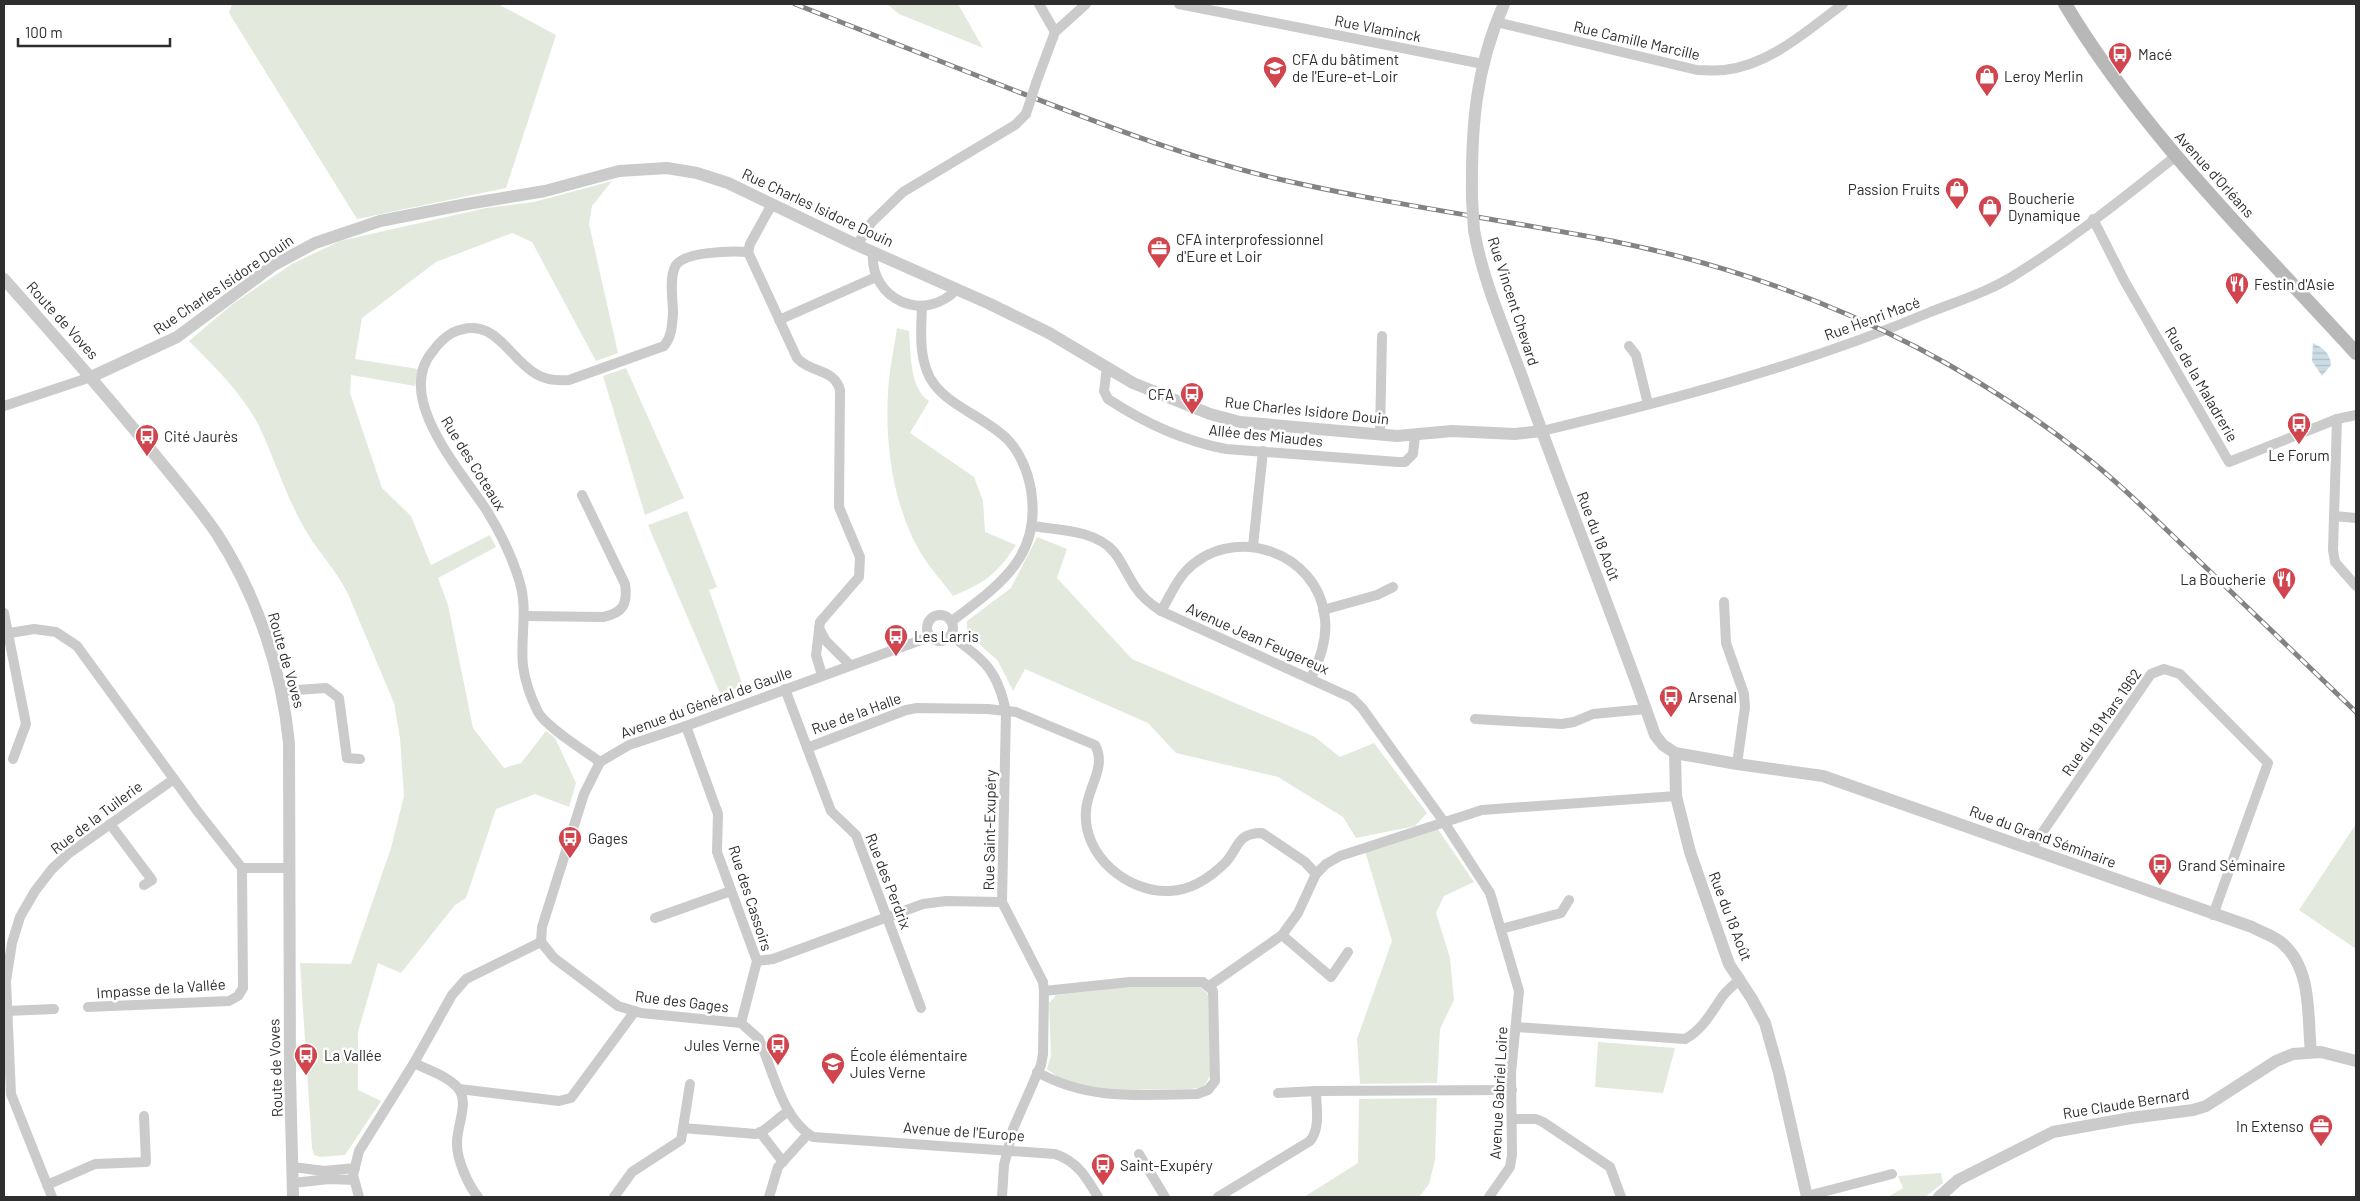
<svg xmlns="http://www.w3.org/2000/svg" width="2360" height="1201" font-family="Barlow,sans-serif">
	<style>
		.green { fill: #e4e9dd }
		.water { fill: url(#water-rules) }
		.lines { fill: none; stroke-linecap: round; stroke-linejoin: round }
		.minor { stroke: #cbcbcb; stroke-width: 10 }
		.tertiary { stroke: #cbcbcb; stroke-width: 12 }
		.secondary { stroke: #b8b8b8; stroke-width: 14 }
		.rail-casing { stroke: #838383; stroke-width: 5 }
		.rail { stroke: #fff; stroke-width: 3; stroke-dasharray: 9; stroke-linecap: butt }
		.minor-bridge { stroke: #cbcbcb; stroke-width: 10 }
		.tertiary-bridge { stroke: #cbcbcb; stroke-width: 12 }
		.labels { text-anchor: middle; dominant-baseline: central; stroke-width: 5; stroke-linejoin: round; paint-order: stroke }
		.street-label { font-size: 15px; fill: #2e2e2e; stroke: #fff }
		.poi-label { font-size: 15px; fill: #2e2e2e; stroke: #fff; text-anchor: start }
	</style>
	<defs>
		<pattern id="water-rules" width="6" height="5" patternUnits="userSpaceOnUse" patternTransform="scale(1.25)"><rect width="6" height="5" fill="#ccdce7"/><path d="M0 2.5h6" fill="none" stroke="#b0bdc6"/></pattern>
	</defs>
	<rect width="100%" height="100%" fill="#fff"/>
	<g class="green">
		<path d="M 232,4 L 498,4 L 556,35 L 506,188 L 357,219 L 229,13 Z"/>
		<path d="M 887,4 L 958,4 L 983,48 L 899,14 Z"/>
		<path d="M 612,181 L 592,206 L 589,224 L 618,353 L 596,361 L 532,242 L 512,233 L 436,262 L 362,318 L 355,359 L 418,369 L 415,386 L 351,375 L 350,393 L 382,488 L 411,516 L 431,565 L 490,535 L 496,547 L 438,578 L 448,605 L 473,728 L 504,768 L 521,763 L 546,731 L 555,738 L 576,783 L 569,807 L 535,794 L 496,809 L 466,898 L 455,905 L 401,973 L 378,963 L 358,1032 L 358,1090 L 381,1101 L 345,1155 L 321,1157 L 314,1155 L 312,1148 L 300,963 L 351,964 L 391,848 L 404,796 L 400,738 L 394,703 L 348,594 C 336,569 315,549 302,524 C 285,493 274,458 259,426 C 242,393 215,367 189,341 L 234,303 L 292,264 L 340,241 L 486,208 L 534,202 Z"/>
		<path d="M 897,328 L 909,331 C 911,352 909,388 929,401 L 910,433 L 974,477 L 983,501 L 985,532 L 1016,545 C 996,575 986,582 953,596 C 942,581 928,566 919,550 C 893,504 885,445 888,393 C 889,371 894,349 897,328 Z"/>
		<path d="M 626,368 L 684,498 L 645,515 L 603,376 Z"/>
		<path d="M 687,511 L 717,587 L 709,590 L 743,686 L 720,693 L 648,525 Z"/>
		<path d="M 1037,537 L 1067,549 L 1057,578 L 1132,659 L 1315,737 L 1340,757 L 1374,743 L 1427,813 L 1415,826 L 1356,838 L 1343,817 L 1278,777 L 1176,753 L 1148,723 L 1025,669 L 1013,691 L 998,661 L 967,633 L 967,621 L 1011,588 Z"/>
		<path d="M 2356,824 L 2356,949 L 2299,910 Z"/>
		<path d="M 1437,828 L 1474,882 L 1444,896 L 1436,913 L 1450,958 L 1454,1000 L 1440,1029 L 1437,1083 L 1360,1084 L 1357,1039 L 1392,941 L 1365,851 Z"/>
		<path d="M 1126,987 L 1201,987 L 1208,995 L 1211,1074 L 1204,1087 L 1191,1089 L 1107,1090 L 1065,1082 L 1047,1069 L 1051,1056 L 1049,1003 L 1056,995 Z"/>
		<path d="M 1598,1042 L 1675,1048 L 1663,1093 L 1595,1087 Z"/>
		<path d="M 1437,1098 L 1435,1160 L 1429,1184 L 1419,1197 L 1304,1197 L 1358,1163 L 1359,1099 Z"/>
		<path d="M 1941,1173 L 1943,1183 L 1925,1197 L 1888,1197 L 1903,1188 L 1898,1176 Z"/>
	</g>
	<path class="water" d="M 2313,343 C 2323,348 2330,353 2331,365 L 2322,376 L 2312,361 Z"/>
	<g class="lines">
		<g class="minor">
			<path d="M 1039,4 L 1055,32"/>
			<path d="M 1179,4 L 1483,64"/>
			<path d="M 1496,22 L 1697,70 C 1706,70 1715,71 1724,70 C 1770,65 1808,30 1843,4"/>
			<path d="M 1036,83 L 1055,32 L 1086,4"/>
			<path d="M 2093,219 L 2125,282 L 2229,462 L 2337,419 L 2356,415"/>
			<path d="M 857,245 L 872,222 L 903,192 L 1015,125 L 1026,114"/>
			<path d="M 748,252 L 797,358 C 810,373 834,368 840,390 L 839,507 L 860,557 L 859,577 L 820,622 L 816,655 L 822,675"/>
			<path d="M 748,252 L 750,244 L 772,204"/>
			<path d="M 873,252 C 869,300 925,324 957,289"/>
			<path d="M 922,306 C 921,331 918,363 934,384 C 951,407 986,418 1007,439 C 1020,452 1028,472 1031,490 C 1042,557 999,585 952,621"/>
			<path d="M 779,320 L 876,277"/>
			<path d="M 1629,346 L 1636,355 L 1648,404"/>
			<path d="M 1107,367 L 1104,391 L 1108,399 C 1143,422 1184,441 1226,449 L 1398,462 L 1405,462 L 1413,454 L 1415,436"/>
			<path d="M 4,406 L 91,377"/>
			<path d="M 2337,419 L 2333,550 L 2335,562 L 2356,586"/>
			<path d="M 1542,431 C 1672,400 1804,365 1928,313 C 1958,301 1991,291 2018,273 C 2071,240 2126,196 2176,156"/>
			<path d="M 1380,435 L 1382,336"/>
			<path d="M 2334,516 L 2356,518"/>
			<path d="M 1032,526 C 1058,530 1096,530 1114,552 C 1123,563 1128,577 1136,588 C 1142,598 1152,605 1161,611 L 1352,698 L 1362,708 L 1444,822 L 1490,893 L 1519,991 L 1511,1073 L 1512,1155 L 1510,1167 L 1489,1197"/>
			<path d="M 1253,546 L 1263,451"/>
			<path d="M 1724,602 L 1726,643 L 1744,694 L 1745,707 L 1737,764"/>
			<path d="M 1323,610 L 1377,595 L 1393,587"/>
			<path d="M 1161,611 C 1169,598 1175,583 1185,572 C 1231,522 1319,551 1325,619 C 1327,640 1320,659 1311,678"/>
			<path d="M 4,613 L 26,724 L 13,759"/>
			<circle cx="940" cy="628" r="13"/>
			<path d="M 524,616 L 603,617 C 623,613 628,604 625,584 L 582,495"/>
			<path d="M 819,628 L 826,641 L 850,665"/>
			<path d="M 4,634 L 34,629 L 56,632 L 77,646 L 198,812 L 242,868"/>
			<path d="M 951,636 C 984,659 998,671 1006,712 L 1002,902 L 1043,982 L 1044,991 L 1043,1054 L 1041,1065 L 1013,1129 L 1004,1165 L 1002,1197"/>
			<path d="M 785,689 L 831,811 L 856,835 L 921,1008"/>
			<path d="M 282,691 L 326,688 L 339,698 L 347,758 L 360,759"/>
			<path d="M 1475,719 L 1562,724 L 1574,722 L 1593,714 L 1646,709"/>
			<path d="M 686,726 L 718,814 L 717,852 L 757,961 L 741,1023"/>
			<path d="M 807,748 L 906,710 L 917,708 L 988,709 L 1016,712 L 1095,745 C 1107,767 1088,786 1086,810 C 1082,855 1127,893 1170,891 C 1192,890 1211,877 1226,862 C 1239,847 1237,833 1262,833 L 1305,862 L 1316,874"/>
			<path d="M 600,762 C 585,751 546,727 538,712 C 531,698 525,681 523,666 C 520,638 528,611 520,583 C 513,559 500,532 487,511 C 462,472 393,397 433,351 C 438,344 445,337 452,333 C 494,313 507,357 536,374 C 546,380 558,381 569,380 L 664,346 C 672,336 672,326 673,313 C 673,300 669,279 675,267 C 682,251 732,251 748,252"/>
			<path d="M 110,824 L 152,880 L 144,885"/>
			<path d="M 2031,849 L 2151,674 L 2164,669 L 2180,674 L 2268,763 L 2213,915"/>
			<path d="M 655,918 L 731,891"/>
			<path d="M 1501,929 L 1561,913 L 1569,900"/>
			<path d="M 1282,935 L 1331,977 L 1348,952"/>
			<path d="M 541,942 L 554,958 L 618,1006 L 641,1013 L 741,1023 L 759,1039 C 773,1070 782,1119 813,1137 L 1055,1154 C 1077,1161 1087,1178 1098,1197"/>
			<path d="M 541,942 L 542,927 L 584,794 L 600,762 L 629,745 L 686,726 L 929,637"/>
			<path d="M 757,961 L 773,959 L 923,904 L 946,901 L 1002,902"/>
			<path d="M 1209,986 L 1282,935 L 1298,913 L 1316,874 L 1326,864 L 1340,856 L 1482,810 L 1676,796"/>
			<path d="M 88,1007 L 229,1001 L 238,996 L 243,988 L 242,868 L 289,868"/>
			<path d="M 7,1011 L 54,1009"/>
			<path d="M 1516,1027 L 1685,1039 C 1702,1030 1712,1012 1722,997 C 1727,990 1734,985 1740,979"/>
			<path d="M 414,1063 C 428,1070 448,1076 458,1088 C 470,1103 456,1127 457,1144 C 457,1160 468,1185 478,1197"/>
			<path d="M 1037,1072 C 1089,1101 1140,1095 1197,1094 L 1208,1090 L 1215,1081 L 1213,991 L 1203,982 L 1130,982 L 1044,991"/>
			<path d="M 459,1089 L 559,1101 L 571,1098 L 635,1011"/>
			<path d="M 1278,1093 L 1316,1091"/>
			<path d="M 1512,1119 L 1536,1119 L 1543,1122 L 1610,1167 L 1621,1197"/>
			<path d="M 683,1128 L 690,1084"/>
			<path d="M 760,1132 L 783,1162"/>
			<path d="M 1139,1154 L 1165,1197"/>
			<path d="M 293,1167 L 324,1171 L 355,1168"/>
			<path d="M 293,1183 L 329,1179 L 354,1180"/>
			<path d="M 47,1185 L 95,1164 L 146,1162 L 144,1116"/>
			<path d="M 1807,1196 L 1892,1174"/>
			<path d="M 52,1197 L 11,1094 L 6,981 L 12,943 L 20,917 L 35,891 L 52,869 L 68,854 L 174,779"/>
			<path d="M 359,1197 L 353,1175 L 359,1151 L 414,1063 L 452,995 L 466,979 L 541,942"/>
			<path d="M 614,1197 L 632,1172 L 681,1140 L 683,1128 L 756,1134 L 763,1131 L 788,1111"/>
			<path d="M 769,1197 L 778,1167 L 808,1134"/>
			<path d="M 1218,1197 L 1310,1141 C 1321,1128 1316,1106 1316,1091 L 1512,1090"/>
		</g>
		<g class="tertiary">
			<path d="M 1472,199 C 1471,129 1475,69 1504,4"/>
			<path d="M 1474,230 C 1483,283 1507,334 1525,385 C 1567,502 1614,617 1655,735 L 1663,745 L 1675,753 L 1676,796 L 1690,852 L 1729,964 L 1752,999 L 1765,1023 L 1779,1073 L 1807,1197"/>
			<path d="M 4,279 C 52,333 101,388 147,445 C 170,474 196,503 217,534 C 257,596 282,670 289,743 L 290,1075 L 293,1197"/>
			<path d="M 91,377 L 177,337 L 274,265 L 315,243 L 380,221 L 467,204 L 545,191 L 619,171 L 667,168 L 697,173 L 728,183 L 857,245 L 990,304 L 1049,333 L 1133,383 L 1210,414 L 1240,422 L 1397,436 L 1452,431 L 1515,434 L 1542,431"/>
			<path d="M 1675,753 L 1737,764 L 1823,776 L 2252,927 C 2261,932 2274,936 2282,943 C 2313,970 2307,1016 2311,1052"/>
			<path d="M 1939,1197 L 1958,1180 L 2053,1132 L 2131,1118 L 2193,1110 L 2206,1106 L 2276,1061 L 2293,1054 L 2321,1052 L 2356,1061"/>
		</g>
		<path class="secondary" d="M 2065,4 C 2143,134 2254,241 2356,353"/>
		<g class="rail-casing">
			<path id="rail" d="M 795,4 C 869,33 942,62 1016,91 C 1101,124 1185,157 1274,178 C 1386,204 1499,219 1612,241 C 1717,262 1822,298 1918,348 C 1975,378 2030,413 2081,453 C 2122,485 2159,523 2197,559 C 2250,610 2303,661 2356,712"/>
		</g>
		<use href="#rail" class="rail"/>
		<path class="minor-bridge" d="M 1026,114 L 1036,83"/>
		<path class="tertiary-bridge" d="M 1472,199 L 1474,230"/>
	</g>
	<defs>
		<g id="bus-pin" transform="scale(1.25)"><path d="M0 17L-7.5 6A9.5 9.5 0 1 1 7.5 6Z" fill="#d0454e" stroke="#fff"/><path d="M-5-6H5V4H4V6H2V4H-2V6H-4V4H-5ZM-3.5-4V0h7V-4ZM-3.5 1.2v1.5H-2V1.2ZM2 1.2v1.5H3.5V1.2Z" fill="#fff"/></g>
		<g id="university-pin" transform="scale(1.25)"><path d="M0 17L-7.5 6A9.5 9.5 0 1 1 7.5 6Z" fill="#d0454e" stroke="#fff"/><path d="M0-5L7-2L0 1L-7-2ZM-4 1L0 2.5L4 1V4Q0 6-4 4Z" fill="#fff"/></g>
		<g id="shop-pin" transform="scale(1.25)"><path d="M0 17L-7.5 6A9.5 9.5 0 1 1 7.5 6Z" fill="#d0454e" stroke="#fff"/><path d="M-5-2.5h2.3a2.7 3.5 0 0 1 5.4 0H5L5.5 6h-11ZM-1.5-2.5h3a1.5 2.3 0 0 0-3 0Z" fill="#fff"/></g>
		<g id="office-pin" transform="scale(1.25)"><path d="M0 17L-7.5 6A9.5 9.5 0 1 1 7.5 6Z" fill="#d0454e" stroke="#fff"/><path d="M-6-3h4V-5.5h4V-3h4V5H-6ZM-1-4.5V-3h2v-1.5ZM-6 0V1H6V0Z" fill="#fff"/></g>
		<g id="restaurant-pin" transform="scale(1.25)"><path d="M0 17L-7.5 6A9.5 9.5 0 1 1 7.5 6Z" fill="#d0454e" stroke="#fff"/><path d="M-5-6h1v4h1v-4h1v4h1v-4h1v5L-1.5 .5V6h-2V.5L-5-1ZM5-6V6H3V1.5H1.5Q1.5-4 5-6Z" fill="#fff"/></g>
		<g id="school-pin" transform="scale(1.25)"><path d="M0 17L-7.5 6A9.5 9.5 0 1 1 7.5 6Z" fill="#d0454e" stroke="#fff"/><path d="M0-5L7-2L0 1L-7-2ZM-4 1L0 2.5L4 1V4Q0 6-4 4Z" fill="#fff"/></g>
	</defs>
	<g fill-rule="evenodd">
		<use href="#bus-pin" x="2120" y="54"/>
		<use href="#university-pin" x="1275" y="68"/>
		<use href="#shop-pin" x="1987" y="76"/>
		<use href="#shop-pin" x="1957" y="189"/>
		<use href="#shop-pin" x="1990" y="207"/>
		<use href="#office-pin" x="1159" y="248"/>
		<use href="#restaurant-pin" x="2237" y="284"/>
		<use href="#bus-pin" x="1192" y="394"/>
		<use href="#bus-pin" x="2299" y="424"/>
		<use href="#bus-pin" x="147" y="436"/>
		<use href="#restaurant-pin" x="2284" y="579"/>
		<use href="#bus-pin" x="896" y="636"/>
		<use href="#bus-pin" x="1671" y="697"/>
		<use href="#bus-pin" x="570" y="838"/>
		<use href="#bus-pin" x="2160" y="865"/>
		<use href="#bus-pin" x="778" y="1045"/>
		<use href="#bus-pin" x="306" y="1055"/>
		<use href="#school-pin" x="833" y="1064"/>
		<use href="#office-pin" x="2321" y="1126"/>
		<use href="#bus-pin" x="1103" y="1165"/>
	</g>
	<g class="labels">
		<g class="street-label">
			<text transform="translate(1378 28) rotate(11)">Rue Vlaminck</text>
			<text transform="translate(1637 40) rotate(13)">Rue Camille Marcille</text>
			<text transform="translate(2215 174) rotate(48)">Avenue d'Orléans</text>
			<text transform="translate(818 207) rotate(25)">Rue Charles Isidore Douin</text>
			<text transform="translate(223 284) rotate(-34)">Rue Charles Isidore Douin</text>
			<text transform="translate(1514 301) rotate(72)">Rue Vincent Chevard</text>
			<text transform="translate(1872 318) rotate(-20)">Rue Henri Macé</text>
			<text transform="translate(63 320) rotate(48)">Route de Voves</text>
			<text transform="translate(2202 384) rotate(60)">Rue de la Maladrerie</text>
			<text transform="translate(1307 410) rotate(6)">Rue Charles Isidore Douin</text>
			<text transform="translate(1266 435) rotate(6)">Allée des Miaudes</text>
			<text transform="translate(474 463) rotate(58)">Rue des Coteaux</text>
			<text transform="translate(1599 536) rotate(69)">Rue du 18 Août</text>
			<text transform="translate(1258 638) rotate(24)">Avenue Jean Feugereux</text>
			<text transform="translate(287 660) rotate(74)">Route de Voves</text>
			<text transform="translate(706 702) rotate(-20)">Avenue du Général de Gaulle</text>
			<text transform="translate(856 713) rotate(-20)">Rue de la Halle</text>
			<text transform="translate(2101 722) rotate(-55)">Rue du 19 Mars 1962</text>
			<text transform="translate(96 817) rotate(-37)">Rue de la Tuilerie</text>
			<text transform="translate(989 830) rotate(-89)">Rue Saint-Exupéry</text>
			<text transform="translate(2043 836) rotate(20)">Rue du Grand Séminaire</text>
			<text transform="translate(889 881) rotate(69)">Rue des Perdrix</text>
			<text transform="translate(751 898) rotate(72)">Rue des Cassoirs</text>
			<text transform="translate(1731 916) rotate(69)">Rue du 18 Août</text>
			<text transform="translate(161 988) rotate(-4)">Impasse de la Vallée</text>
			<text transform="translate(682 1001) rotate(7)">Rue des Gages</text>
			<text transform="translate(275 1068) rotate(-92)">Route de Voves</text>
			<text transform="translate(1498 1093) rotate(-87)">Avenue Gabriel Loire</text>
			<text transform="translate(2126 1103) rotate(-9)">Rue Claude Bernard</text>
			<text transform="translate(964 1131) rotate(4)">Avenue de l'Europe</text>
		</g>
		<g class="poi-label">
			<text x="2138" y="54">Macé</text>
			<text x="1292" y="59">CFA du bâtiment<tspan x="1292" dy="17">de l'Eure-et-Loir</tspan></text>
			<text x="2004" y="76">Leroy Merlin</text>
			<text x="1940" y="189" text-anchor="end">Passion Fruits</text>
			<text x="2008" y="198">Boucherie<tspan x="2008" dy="17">Dynamique</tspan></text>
			<text x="1176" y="239">CFA interprofessionnel<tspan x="1176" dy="17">d'Eure et Loir</tspan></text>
			<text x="2254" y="284">Festin d'Asie</text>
			<text x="1174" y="394" text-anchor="end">CFA</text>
			<text x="164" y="436">Cité Jaurès</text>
			<text x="2299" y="455" text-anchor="middle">Le Forum</text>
			<text x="2266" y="579" text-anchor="end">La Boucherie</text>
			<text x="914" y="636">Les Larris</text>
			<text x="1688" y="697">Arsenal</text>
			<text x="588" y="838">Gages</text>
			<text x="2178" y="865">Grand Séminaire</text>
			<text x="760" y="1045" text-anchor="end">Jules Verne</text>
			<text x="324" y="1055">La Vallée</text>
			<text x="850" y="1055">École élémentaire<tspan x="850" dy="17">Jules Verne</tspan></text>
			<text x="2304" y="1126" text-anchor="end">In Extenso</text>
			<text x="1120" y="1165">Saint-Exupéry</text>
		</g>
	</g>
	<rect width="2360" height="1201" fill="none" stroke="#2e2e2e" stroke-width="10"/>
	<path d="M18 38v8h152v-8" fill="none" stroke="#2e2e2e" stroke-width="2.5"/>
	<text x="25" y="38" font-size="15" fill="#2e2e2e" stroke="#ffffff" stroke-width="4" paint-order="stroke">100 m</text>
</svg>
